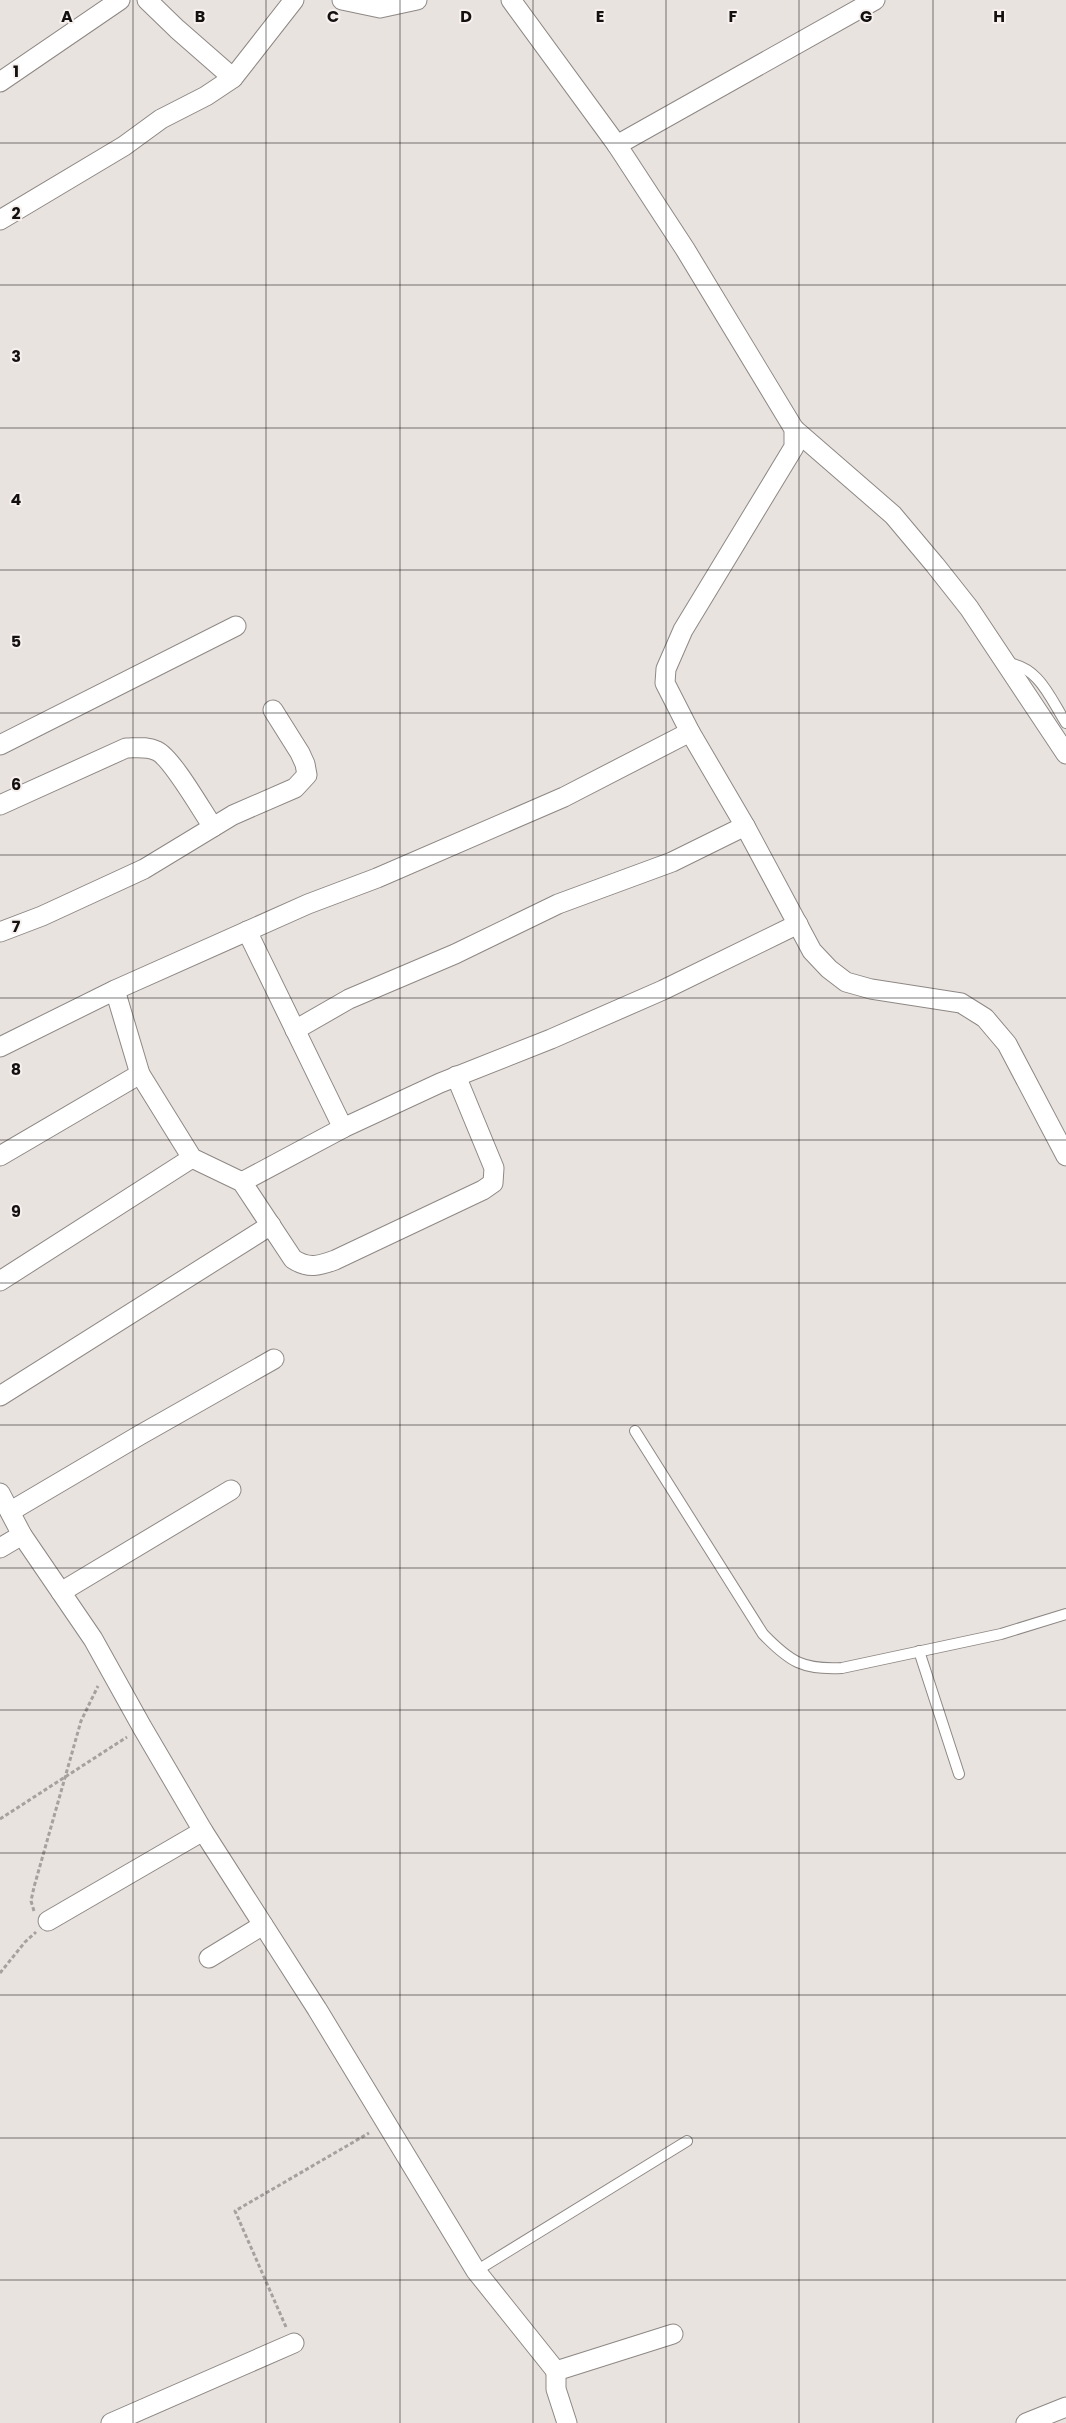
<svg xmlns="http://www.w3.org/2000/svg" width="1066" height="2423" font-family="Poppins,sans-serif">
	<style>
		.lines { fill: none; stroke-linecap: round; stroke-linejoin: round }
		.lane-casing { stroke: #8e8885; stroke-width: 12 }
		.street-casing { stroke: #8e8885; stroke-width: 21 }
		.path { stroke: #a6a19f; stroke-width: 3; stroke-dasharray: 4 2.5; stroke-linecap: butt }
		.lane { stroke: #fff; stroke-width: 10 }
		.street { stroke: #fff; stroke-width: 19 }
		.grid { fill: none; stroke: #131110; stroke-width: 1; stroke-opacity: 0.55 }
		.grid-label { font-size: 16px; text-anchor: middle; font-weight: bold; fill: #131110; stroke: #f7f0ee; stroke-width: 4; stroke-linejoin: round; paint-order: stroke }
	</style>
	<rect width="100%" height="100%" fill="#e9e3e0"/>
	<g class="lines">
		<g class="lane-casing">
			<g id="lane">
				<path d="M 1006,663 C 1039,666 1050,698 1066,723"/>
				<path d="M 635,1431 L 763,1634 C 790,1662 803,1670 842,1668 L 1001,1634 L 1066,1614"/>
				<path d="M 919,1651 L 959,1774"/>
				<path d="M 476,2271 L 687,2141"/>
			</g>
		</g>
		<g class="street-casing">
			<g id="street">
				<path d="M 342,0 L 380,8 L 417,0"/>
				<path d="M 511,0 L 617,145 L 685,249 L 794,429 L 794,447 L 683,630 L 666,669 L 665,683 L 690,732 L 745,826 L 812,951 L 829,969 L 846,982 L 871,989 L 961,1003 L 985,1018 L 1007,1044 L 1066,1156"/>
				<path d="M 233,78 L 294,0"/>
				<path d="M 0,82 L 120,0"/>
				<path d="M 617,145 L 875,0"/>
				<path d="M 0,220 L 124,146 L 161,119 L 206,96 L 233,78 L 177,29 L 147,0"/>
				<path d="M 794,429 L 893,515 L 935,565 L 969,608 L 1066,754"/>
				<path d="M 0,745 L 236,626"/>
				<path d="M 0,805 L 126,748 C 136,748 147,746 157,751 C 172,758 202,811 213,827"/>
				<path d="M 247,931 L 343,1128 L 440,1083 L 551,1039 L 663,990 L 798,924"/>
				<path d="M 0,932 L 42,916 L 144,869 L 233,815 L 295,788 L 307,775 L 305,764 L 300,753 L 273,710"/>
				<path d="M 115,990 L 140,1074 L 192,1158 L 242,1182 L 293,1259 C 308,1269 319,1266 335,1260 L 483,1190 L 493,1183 L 494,1168 L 456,1076"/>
				<path d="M 295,1030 L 349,999 L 455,954 L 558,904 L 672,862 L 745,826"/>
				<path d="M 0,1047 L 115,990 L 308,904 L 377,878 L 564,797 L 690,732"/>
				<path d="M 0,1156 L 140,1074"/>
				<path d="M 242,1182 L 343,1128"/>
				<path d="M 0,1281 L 192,1158"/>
				<path d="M 0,1396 L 271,1225"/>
				<path d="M 0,1493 L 22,1535 L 93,1639 L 142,1727 L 203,1831 L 317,2009 L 476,2271 L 556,2371"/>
				<path d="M 11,1511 L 140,1435 L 274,1359"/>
				<path d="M 0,1548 L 22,1535"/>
				<path d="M 61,1592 L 231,1490"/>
				<path d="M 48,1921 L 203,1831"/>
				<path d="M 209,1958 L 263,1925"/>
				<path d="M 111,2423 L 294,2343"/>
				<path d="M 567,2423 L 556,2389 L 556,2371 L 673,2334"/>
				<path d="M 1026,2423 L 1066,2407"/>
			</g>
		</g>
		<g class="path">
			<path d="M 0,1819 L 127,1737"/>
			<path d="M 34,1911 L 31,1901 L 34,1887 L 81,1721 L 98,1686"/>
			<path d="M 0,1973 L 25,1942 L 36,1932"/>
			<path d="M 286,2327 L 235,2211 L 369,2133"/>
		</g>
		<use href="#lane" class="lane"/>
		<use href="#street" class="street"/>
	</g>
	<path class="grid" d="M 133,0 L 133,2423M 266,0 L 266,2423M 400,0 L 400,2423M 533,0 L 533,2423M 666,0 L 666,2423M 799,0 L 799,2423M 933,0 L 933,2423M 0,143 L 1066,143M 0,285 L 1066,285M 0,428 L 1066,428M 0,570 L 1066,570M 0,713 L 1066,713M 0,855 L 1066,855M 0,998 L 1066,998M 0,1140 L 1066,1140M 0,1283 L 1066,1283M 0,1425 L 1066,1425M 0,1568 L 1066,1568M 0,1710 L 1066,1710M 0,1853 L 1066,1853M 0,1995 L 1066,1995M 0,2138 L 1066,2138M 0,2280 L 1066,2280"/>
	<g class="grid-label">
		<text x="67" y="22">A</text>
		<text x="200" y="22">B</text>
		<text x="333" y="22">C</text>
		<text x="466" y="22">D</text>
		<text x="600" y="22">E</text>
		<text x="733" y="22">F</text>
		<text x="866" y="22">G</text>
		<text x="999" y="22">H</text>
		<text x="16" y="77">1</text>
		<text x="16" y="219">2</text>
		<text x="16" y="362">3</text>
		<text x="16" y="505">4</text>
		<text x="16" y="647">5</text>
		<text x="16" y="790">6</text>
		<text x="16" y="932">7</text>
		<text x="16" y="1075">8</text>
		<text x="16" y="1217">9</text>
	</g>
</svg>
